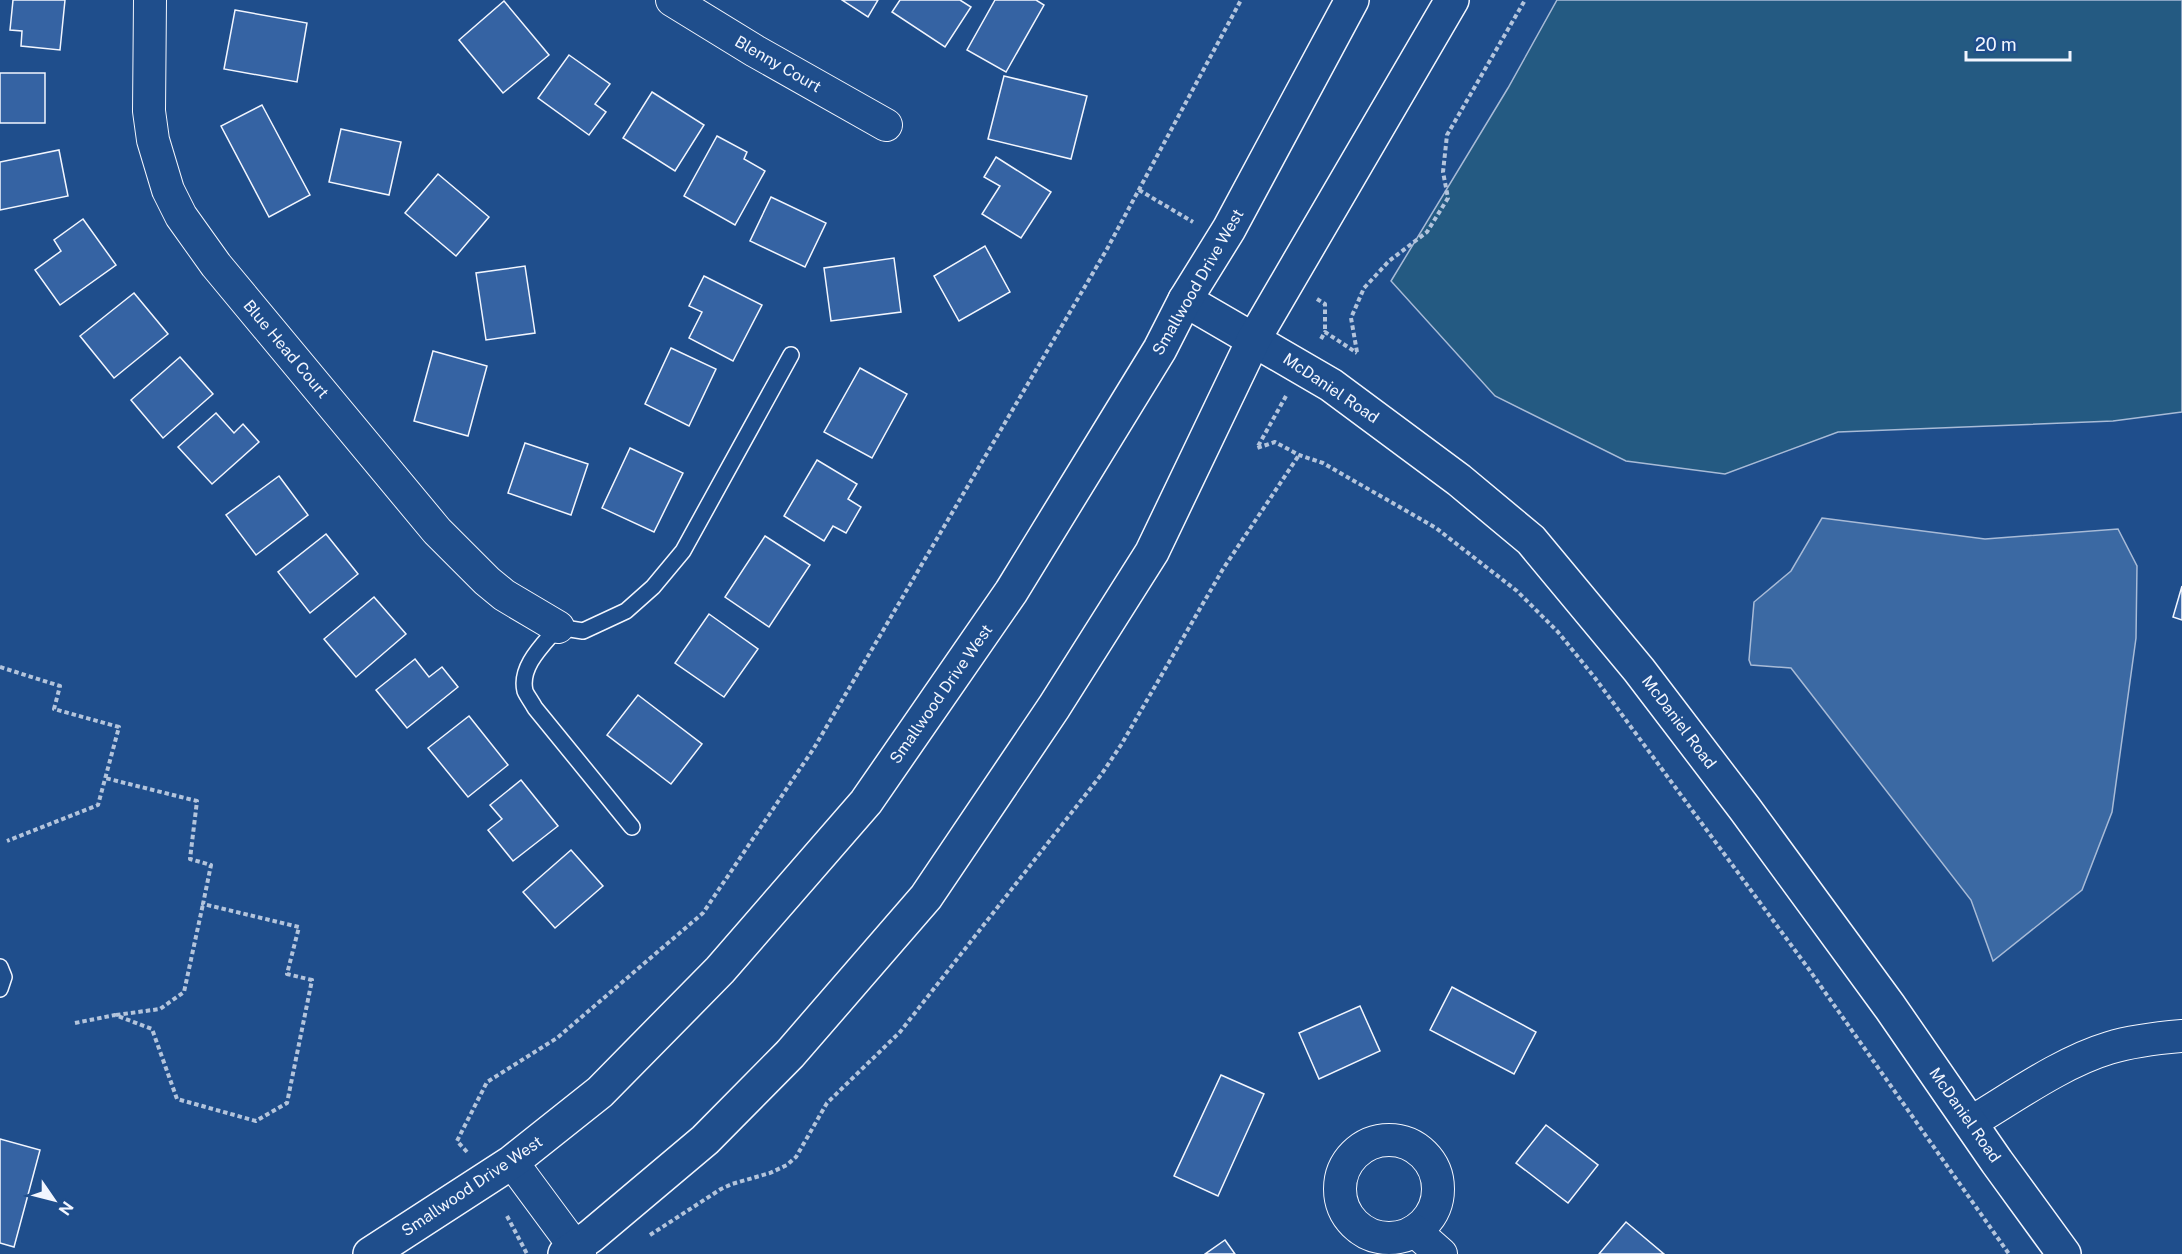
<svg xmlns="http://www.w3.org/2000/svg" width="2182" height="1254" font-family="'Public Sans',sans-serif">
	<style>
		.green { fill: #245a82; stroke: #a8bbd7; stroke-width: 1.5 }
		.water { fill: #3b69a3; stroke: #a8bbd7; stroke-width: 1.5 }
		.building { fill: #3563a3; stroke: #f2f6ff; stroke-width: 1.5 }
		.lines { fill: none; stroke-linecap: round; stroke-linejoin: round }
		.lane-casing { stroke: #f2f6ff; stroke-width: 18 }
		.street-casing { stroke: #f2f6ff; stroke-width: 34 }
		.secondary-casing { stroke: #f2f6ff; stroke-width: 36 }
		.path { stroke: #b3c4dc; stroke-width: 4; stroke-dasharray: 4.5 3; stroke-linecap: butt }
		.lane { stroke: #1f4e8c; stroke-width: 15 }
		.street { stroke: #1f4e8c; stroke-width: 32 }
		.secondary { stroke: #1f4e8c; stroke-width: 33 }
		.labels { text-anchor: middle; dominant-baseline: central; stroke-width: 4.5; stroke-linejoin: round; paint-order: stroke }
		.street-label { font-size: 16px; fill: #f2f6ff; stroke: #1f4e8c }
	</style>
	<rect width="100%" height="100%" fill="#1f4e8c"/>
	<path class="green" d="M 1557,0 L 2182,0 L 2182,412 L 2113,421 L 1838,432 L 1725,474 L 1626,461 L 1495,396 L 1391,281 L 1508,88 Z"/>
	<path class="water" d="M 1822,518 L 1985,539 L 2118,529 L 2137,566 L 2136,638 L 2112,812 L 2082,890 L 1993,961 L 1971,900 L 1791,668 L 1751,665 L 1749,660 L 1754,602 L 1791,571 Z"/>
	<g class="building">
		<path d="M 13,0 L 65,0 L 60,50 L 21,46 L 22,31 L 10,30 Z"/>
		<path d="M 842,0 L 878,0 L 868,17 Z"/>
		<path d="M 900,0 L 960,0 L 971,7 L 945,47 L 892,12 Z"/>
		<path d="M 995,0 L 1036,0 L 1044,5 L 1006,72 L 967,50 Z"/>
		<path d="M 504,1 L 549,55 L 503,93 L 459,40 Z"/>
		<path d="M 235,10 L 307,23 L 297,82 L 224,69 Z"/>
		<path d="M 569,55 L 610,84 L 595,104 L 606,112 L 589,135 L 538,98 Z"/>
		<rect x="0" y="73" width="45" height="50"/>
		<path d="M 1004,76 L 1087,96 L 1071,159 L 988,139 Z"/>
		<path d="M 652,92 L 704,125 L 675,171 L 623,138 Z"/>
		<path d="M 262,105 L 310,195 L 269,217 L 221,126 Z"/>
		<path d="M 341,129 L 401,142 L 389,195 L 329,182 Z"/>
		<path d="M 717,136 L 747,152 L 744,159 L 765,171 L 735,225 L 684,196 Z"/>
		<path d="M 59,150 L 68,196 L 0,210 L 0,162 Z"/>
		<path d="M 996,157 L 1051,192 L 1021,238 L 982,214 L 1000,186 L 984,177 Z"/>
		<path d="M 438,174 L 489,217 L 456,256 L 405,213 Z"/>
		<path d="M 771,197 L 826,223 L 805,267 L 750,241 Z"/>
		<path d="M 83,219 L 116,265 L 60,305 L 35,270 L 61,251 L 54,240 Z"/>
		<path d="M 985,246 L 1010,292 L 959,321 L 934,276 Z"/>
		<path d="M 894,258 L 901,312 L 831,321 L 824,268 Z"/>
		<path d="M 525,266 L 535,333 L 486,340 L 476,273 Z"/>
		<path d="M 704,276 L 762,305 L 733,361 L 689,338 L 702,312 L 689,306 Z"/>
		<path d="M 134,293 L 168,334 L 114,378 L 80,336 Z"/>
		<path d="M 671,348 L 716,369 L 689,426 L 645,404 Z"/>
		<path d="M 433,351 L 487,366 L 468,436 L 414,421 Z"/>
		<path d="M 180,357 L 213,394 L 163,438 L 131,400 Z"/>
		<path d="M 860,368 L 907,394 L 872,458 L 824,432 Z"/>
		<path d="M 216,413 L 234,433 L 243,424 L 259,442 L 212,484 L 178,447 Z"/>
		<path d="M 525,443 L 588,464 L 571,515 L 508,493 Z"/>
		<path d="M 630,448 L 683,473 L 654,532 L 602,508 Z"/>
		<path d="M 817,460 L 857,484 L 848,499 L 861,507 L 846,533 L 833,526 L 824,541 L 784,516 Z"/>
		<path d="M 279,476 L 308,515 L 256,555 L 226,515 Z"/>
		<path d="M 326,534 L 358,574 L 310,613 L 278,572 Z"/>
		<path d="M 765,536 L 810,565 L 769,627 L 725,597 Z"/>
		<path d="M 2182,586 L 2182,620 L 2173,617 Z"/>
		<path d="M 374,597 L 406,634 L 356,677 L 324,639 Z"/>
		<path d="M 709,614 L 758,649 L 724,697 L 675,663 Z"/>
		<path d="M 415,659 L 429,677 L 442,667 L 458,687 L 407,728 L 376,690 Z"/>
		<path d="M 638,695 L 702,744 L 671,784 L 607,735 Z"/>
		<path d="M 469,716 L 508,765 L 468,797 L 428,748 Z"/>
		<path d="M 521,780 L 558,826 L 513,861 L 488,830 L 502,819 L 490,805 Z"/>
		<path d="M 571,850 L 603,886 L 555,928 L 523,892 Z"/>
		<path d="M 1452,987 L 1536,1032 L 1514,1074 L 1430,1030 Z"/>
		<path d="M 1360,1006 L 1380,1051 L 1319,1079 L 1299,1033 Z"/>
		<path d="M 1221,1075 L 1264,1094 L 1218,1196 L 1174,1176 Z"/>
		<path d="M 1546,1125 L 1598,1165 L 1568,1203 L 1516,1163 Z"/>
		<path d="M 0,1139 L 40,1150 L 14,1247 L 0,1243 Z"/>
		<path d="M 1626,1222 L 1664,1254 L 1599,1254 Z"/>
		<path d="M 1225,1240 L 1235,1254 L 1205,1254 Z"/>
	</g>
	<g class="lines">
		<g class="lane-casing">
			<g id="lane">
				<path d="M 632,827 L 535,708 C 532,702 527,696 525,691 C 519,666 544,644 558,627 L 583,631 L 626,611 L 653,587 L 683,551 L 791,355"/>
				<path d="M 0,967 L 4,977 L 0,989"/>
			</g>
		</g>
		<g class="street-casing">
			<g id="street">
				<path d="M 150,0 L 149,111 L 153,140 L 168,190 L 181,216 L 216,265 L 437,531 L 487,581 L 504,595 L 558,627"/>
				<path d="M 672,0 L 755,51 L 886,125"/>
				<path d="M 1970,1123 C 2012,1098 2062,1062 2109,1048 C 2132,1041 2158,1038 2182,1036"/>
				<circle cx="1389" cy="1189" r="49"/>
				<path d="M 512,1162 L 580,1254"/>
				<path d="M 1415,1231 L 1441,1254"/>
			</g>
		</g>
		<g class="secondary-casing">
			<g id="secondary">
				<path d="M 1185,300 L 1331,385 L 1459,480 L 1531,540 L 1639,670 L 1745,809 L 1890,1007 L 1997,1162 L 2064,1254"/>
				<path d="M 370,1254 L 512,1162 L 600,1092 L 720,970 L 866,802 L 1011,592 L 1160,349 L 1185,300 L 1229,229 L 1352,0"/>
				<path d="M 565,1254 L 591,1236 L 705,1140 L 790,1054 L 926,897 L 1054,707 L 1152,552 L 1254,339 L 1452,0"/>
			</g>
		</g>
		<g class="path">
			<path d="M 1139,190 L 1193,222"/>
			<path d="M 1317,299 L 1325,304 L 1325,332"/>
			<path d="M 1321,339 L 1325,332 L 1357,353"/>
			<path d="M 1357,352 L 1351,318 L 1364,288 L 1389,261 L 1427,232 L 1448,198 L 1443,172 L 1447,135 L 1525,0"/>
			<path d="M 1286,396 L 1257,448 L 1275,442 L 1299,455 L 1323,463 L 1436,528 L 1517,591 L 1558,632 L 1595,678 L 1808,968 L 2009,1254"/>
			<path d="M 0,667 L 60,686 L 54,709 L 119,727 L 98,805 L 7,841"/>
			<path d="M 116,1015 L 160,1009 L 184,992 L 203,904"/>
			<path d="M 75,1023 L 115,1015 L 152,1029 L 177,1099 L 256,1121 L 287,1103 L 312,980 L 287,974 L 299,927 L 203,904 L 211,865 L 190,859 L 197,801 L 105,778"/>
			<path d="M 467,1152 L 457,1141 L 487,1082 L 557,1038 L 703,913 L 814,748 L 1107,249 L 1241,0"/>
			<path d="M 507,1216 L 527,1254"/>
			<path d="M 650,1235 L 721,1189 L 732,1184 L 770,1173 L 787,1165 L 796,1157 L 827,1103 L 900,1032 L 1101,775 L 1121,745 L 1223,569 L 1299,455"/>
		</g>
		<use href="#lane" class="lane"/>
		<use href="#street" class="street"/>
		<use href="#secondary" class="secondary"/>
	</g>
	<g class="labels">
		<g class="street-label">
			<text transform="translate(778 64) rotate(30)">Blenny Court</text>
			<text transform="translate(1198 282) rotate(-60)">Smallwood Drive West</text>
			<text transform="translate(286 349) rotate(50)">Blue Head Court</text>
			<text transform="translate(1331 388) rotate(34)">McDaniel Road</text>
			<text transform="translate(941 694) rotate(-55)">Smallwood Drive West</text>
			<text transform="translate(1679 722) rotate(53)">McDaniel Road</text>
			<text transform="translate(1965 1115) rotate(55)">McDaniel Road</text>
			<text transform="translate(472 1186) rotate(-34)">Smallwood Drive West</text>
		</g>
	</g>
	<g transform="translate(54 1200) rotate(125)" stroke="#1f4e8c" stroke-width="4.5" paint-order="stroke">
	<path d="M0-4.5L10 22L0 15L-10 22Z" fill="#f2f6ff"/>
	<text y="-9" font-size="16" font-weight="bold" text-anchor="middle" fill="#f2f6ff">N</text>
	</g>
	<path d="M1966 51v9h104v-9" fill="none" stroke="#f2f6ff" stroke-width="3"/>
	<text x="1975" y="51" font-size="18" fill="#f2f6ff" stroke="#1f4e8c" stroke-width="4.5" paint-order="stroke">20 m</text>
</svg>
